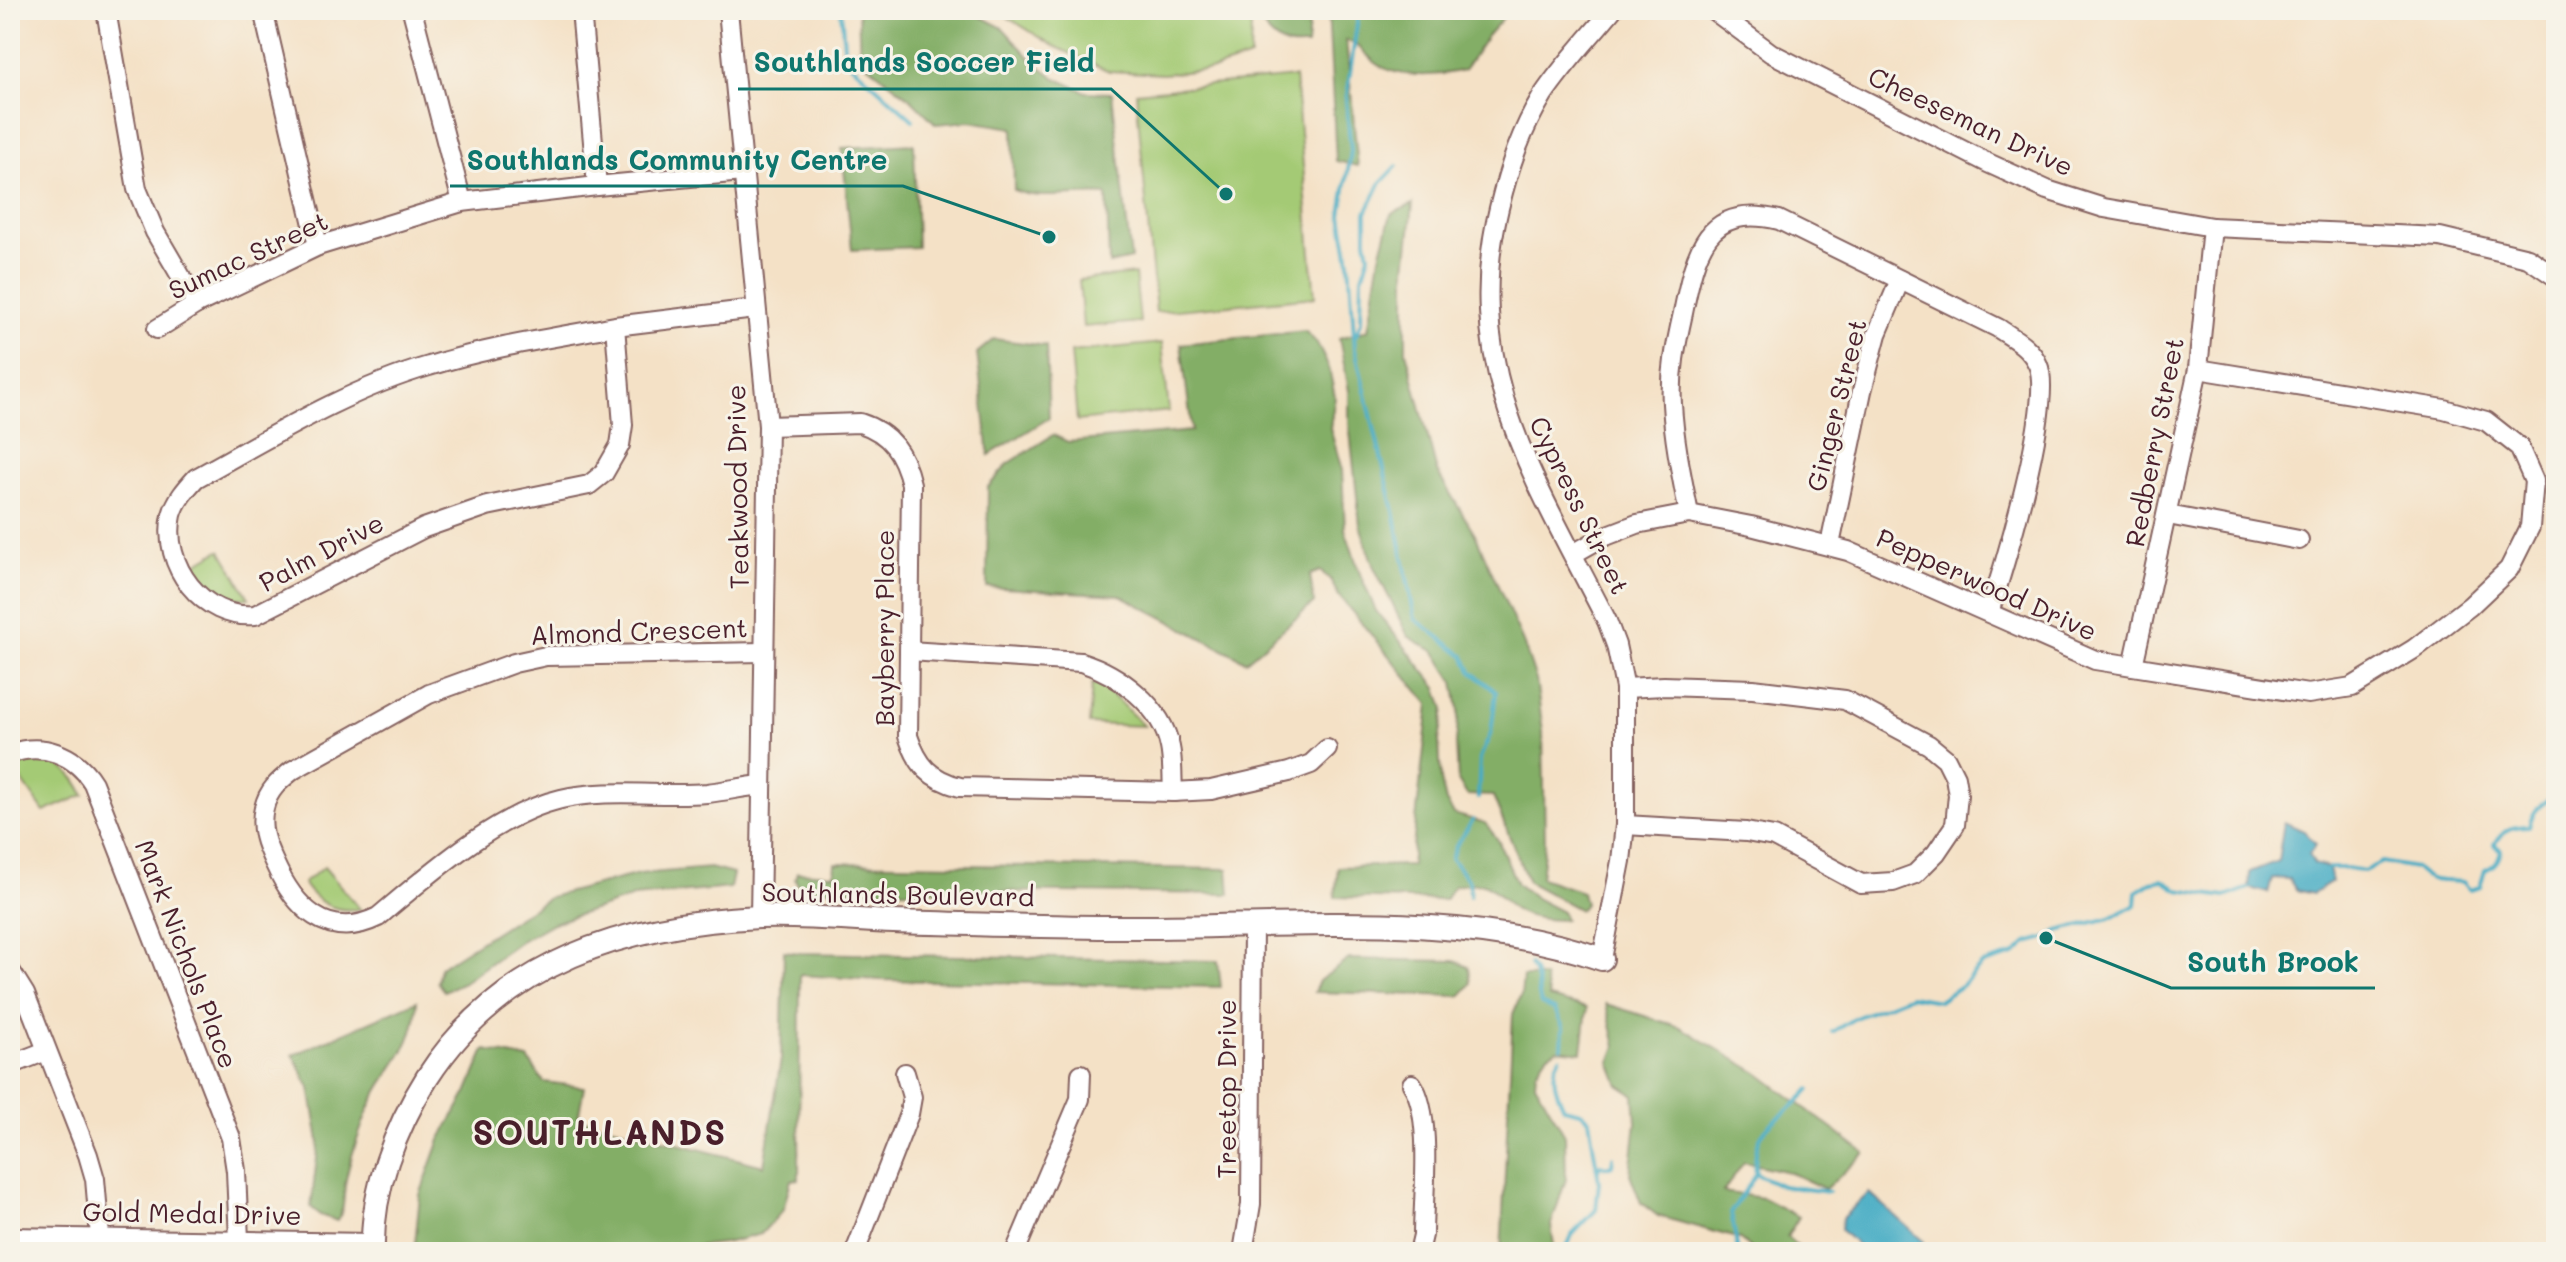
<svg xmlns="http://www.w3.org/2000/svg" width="2566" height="1262" font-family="Mali,sans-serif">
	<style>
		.green { fill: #a4ca74; stroke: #777450; stroke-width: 2 }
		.forest { fill: #83ae66; stroke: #666648; stroke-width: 2 }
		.water { fill: #45acc4; stroke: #486678; stroke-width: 2 }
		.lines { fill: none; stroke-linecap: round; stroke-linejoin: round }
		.stream { stroke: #45acc4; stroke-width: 4 }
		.minor-casing { stroke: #866361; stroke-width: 22 }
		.major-casing { stroke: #866361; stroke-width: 26 }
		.minor { stroke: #fff; stroke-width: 18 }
		.major { stroke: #fff; stroke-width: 22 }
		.labels { text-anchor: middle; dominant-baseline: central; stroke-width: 6; stroke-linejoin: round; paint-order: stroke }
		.street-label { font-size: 26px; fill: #4a1f2b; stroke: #f7f3e8 }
		.district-label { font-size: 34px; font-weight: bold; letter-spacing: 2px; fill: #4a1f2b; stroke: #f7f3e8 }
		.leader { fill: none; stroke: #0f766e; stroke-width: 3 }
		.callout-dot { fill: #0f766e; stroke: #f7f3e8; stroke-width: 3 }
		.callout-label { font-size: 28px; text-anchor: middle; font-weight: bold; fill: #0f766e; stroke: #f7f3e8; stroke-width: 6; stroke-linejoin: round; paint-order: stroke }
	</style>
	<rect width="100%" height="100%" fill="#f7f3e8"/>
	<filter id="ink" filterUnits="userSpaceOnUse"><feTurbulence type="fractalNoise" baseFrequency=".0125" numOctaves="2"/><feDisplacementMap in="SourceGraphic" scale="16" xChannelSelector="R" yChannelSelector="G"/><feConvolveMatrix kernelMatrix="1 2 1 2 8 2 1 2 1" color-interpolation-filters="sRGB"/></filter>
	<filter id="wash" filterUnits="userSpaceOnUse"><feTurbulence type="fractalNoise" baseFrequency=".006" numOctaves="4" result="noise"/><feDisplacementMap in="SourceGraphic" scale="32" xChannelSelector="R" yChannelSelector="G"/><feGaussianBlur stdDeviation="1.8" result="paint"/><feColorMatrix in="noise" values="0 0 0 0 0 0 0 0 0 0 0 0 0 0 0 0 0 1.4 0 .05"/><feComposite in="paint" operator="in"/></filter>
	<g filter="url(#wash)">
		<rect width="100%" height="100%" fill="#f4e1c6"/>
		<g class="green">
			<path d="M 996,10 L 1244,10 L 1251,26 L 1250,57 L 1215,69 L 1163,74 L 1109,71 L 1054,46 Z"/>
			<path d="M 1295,77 L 1315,297 L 1156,312 L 1136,92 Z"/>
			<path d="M 1135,274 L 1140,322 L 1083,327 L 1079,280 Z"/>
			<path d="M 1162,343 L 1169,411 L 1077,421 L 1071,352 Z"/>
			<path d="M 220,550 L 221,550 L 249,598 C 224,601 206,586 194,565 Z"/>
			<path d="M 1092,684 L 1104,687 L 1144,726 L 1089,724 Z"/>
			<path d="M 39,757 C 62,764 74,773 84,795 L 44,812 L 10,763 Z"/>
			<path d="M 324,867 L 360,909 C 335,912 317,904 303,883 Z"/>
		</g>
		<g class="forest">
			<path d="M 858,10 L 968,10 L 1003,28 L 1034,62 L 1057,79 L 1086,92 L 1112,93 L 1131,259 L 1109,264 L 1107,195 C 1077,192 1040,202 1014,190 L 1013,128 L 970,121 L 936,124 L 911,99 L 860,59 Z"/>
			<path d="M 1254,10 L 1310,10 L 1307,46 C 1301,46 1292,47 1286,45 C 1273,40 1258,23 1254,10 Z"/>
			<path d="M 1328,10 L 1510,10 L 1487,36 L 1464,70 C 1439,76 1398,80 1376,63 C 1363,53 1364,48 1346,40 L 1358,166 L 1336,161 Z"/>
			<path d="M 914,144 L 917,247 L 852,250 L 842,148 Z"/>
			<path d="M 1413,204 L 1406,269 L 1406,351 L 1437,472 L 1475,534 L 1523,642 L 1536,680 L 1543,731 L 1545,842 L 1541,878 L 1582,892 L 1585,904 L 1580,910 L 1528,882 L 1493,796 L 1467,795 L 1458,781 L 1456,743 L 1459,709 L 1454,682 L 1435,652 L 1408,636 L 1373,565 L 1360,525 L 1349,422 L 1349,391 L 1339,338 L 1368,330 L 1380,256 L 1391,214 Z"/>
			<path d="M 1305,331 L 1317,343 L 1329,368 L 1335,397 L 1330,428 L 1342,470 L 1345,529 L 1360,574 L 1376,611 L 1437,687 L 1444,709 L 1439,741 L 1441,780 L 1446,802 L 1454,814 L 1485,823 L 1498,840 L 1517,884 L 1537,899 L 1562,912 L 1565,920 C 1549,920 1522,918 1510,906 C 1486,883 1489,880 1454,886 L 1445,900 L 1335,897 L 1338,867 L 1411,865 L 1429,704 L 1338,595 L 1330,579 L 1320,571 L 1310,575 L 1314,603 L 1246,661 L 1120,595 L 987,587 L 988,487 L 1008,464 L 1053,435 L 1068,442 L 1192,431 L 1181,344 Z"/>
			<path d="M 994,339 L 1046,346 L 1049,418 L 989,455 L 977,353 Z"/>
			<path d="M 835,863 L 1228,869 L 1230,894 L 800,889 L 795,879 L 797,872 L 834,874 Z"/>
			<path d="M 710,868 L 733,874 L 730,888 L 634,897 L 553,923 L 519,942 L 464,982 L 444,991 L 437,982 L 440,967 L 550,897 L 639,874 Z"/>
			<path d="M 784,951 L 800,953 L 1218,961 L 1221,987 L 879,980 L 800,975 L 799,1179 L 791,1180 L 783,1210 L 761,1234 L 725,1243 L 640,1252 L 422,1252 L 415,1244 L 420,1195 L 440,1140 L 467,1093 L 485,1050 L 528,1059 L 544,1082 L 584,1087 L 578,1118 L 764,1166 L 781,1059 Z"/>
			<path d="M 1349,959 L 1455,961 L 1469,967 L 1471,984 L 1460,996 L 1314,992 L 1319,981 Z"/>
			<path d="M 1523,977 L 1544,977 L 1549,998 L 1587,1008 L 1582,1052 L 1557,1049 L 1547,1055 L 1536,1072 L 1535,1083 L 1565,1135 L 1566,1179 L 1551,1225 L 1554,1245 L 1551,1252 L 1501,1252 L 1513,1014 L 1521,995 Z"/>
			<path d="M 417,1001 C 417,1051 383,1071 367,1113 C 358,1136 349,1161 345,1185 C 343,1199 345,1209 337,1221 L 320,1215 L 311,1207 L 319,1141 L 310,1088 L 293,1055 Z"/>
			<path d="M 1606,1004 L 1680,1027 L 1758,1073 L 1865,1153 L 1825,1189 L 1789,1172 L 1744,1162 L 1723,1192 L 1763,1198 L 1799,1217 L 1787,1237 L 1804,1252 L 1755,1252 L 1740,1239 L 1658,1216 L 1641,1203 L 1630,1174 L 1636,1122 L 1634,1095 L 1619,1085 L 1610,1062 L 1616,1046 Z"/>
		</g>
		<g class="water">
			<path d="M 2284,822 L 2304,831 L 2316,844 L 2309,854 L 2314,864 L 2329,868 L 2332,882 L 2313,894 L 2296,890 L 2289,879 L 2272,878 L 2268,893 L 2249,888 L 2250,872 L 2278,861 Z"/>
			<path d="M 1869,1193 L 1923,1241 L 1924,1252 L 1864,1252 L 1841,1230 L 1842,1218 Z"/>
		</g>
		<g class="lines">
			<g class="stream">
				<path d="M 841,10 L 845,59 L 913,120"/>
				<path d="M 1359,10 L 1346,101 L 1351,151 L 1341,215 L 1349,261 L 1355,349 L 1394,511 L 1415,619 L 1464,656 L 1471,671 L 1496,692 L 1491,733 L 1480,758 L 1478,798"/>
				<path d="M 1356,335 L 1361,322 L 1362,277 L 1369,255 L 1366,240 L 1366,213 L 1380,184 L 1397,166"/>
				<path d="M 2329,868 L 2347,868 L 2364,871 L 2382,862 L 2415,868 C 2428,884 2443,880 2463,882 L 2470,890 L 2480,887 L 2485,870 C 2495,866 2499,860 2501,850 L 2494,844 C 2505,829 2511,826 2529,826 C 2533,810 2541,803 2556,796"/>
				<path d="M 1470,896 L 1469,881 L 1451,858 L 1457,844 L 1473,820"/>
				<path d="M 1530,965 C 1539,977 1537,990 1541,1004 L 1555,1010 L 1563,1027 L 1562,1047"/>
				<path d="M 1832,1032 L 1855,1018 L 1910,996 L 1939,1001 L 1962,985 L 1983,964 L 2014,955 L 2027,943 L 2046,938 L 2058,931 L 2110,918 L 2136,905 L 2137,892 L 2151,882 L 2163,880 L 2178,890 L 2225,897 L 2249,888"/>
				<path d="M 1560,1057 C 1549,1075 1556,1091 1564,1108 L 1581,1112 L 1589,1119 L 1599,1182 L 1596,1210 L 1572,1235 L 1565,1252"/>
				<path d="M 1598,1170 L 1600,1165 L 1606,1167 L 1612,1165 L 1613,1157"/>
				<path d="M 1756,1174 L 1782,1186 L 1829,1192"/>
				<path d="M 1738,1252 L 1731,1212 L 1756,1174 C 1750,1122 1781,1124 1810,1089"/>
			</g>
		</g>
	</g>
	<g filter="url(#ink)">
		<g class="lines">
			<g class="minor-casing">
				<g id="minor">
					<path d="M 106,10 L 137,189 L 155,232 L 197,304"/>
					<path d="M 263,10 L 318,246"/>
					<path d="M 412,10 L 462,202"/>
					<path d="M 581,10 L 597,186"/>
					<path d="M 728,10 L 768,426 L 760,917"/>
					<path d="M 1713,10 L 1771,53 L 1988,163 L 2047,190 L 2104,208 L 2212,227 L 2440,237 L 2528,258 L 2556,277"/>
					<path d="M 615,326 C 553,338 489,347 429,366 C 346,390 271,437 196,478 C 186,489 176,500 172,515 C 161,565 203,620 255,615 L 424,528 L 487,506 L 589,485 L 604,473 L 620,445 L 623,425 L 615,326 L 755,309"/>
					<path d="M 157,329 L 197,304 L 318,246 L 462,202 L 597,186 L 742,172"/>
					<path d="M 768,426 L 860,423 C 891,433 904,454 911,484 L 908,736 C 918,766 930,779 960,787 L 1173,792 L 1211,790 L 1289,772 L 1311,764 L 1327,749"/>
					<path d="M 1689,514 C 1682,478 1674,441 1672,404 C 1670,373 1676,344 1683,313 C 1695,255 1704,202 1779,220 L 1998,328 C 2014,339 2030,346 2038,365 C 2054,401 2004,569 1989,612"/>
					<path d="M 2168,515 L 2299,540"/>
					<path d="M 1830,545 L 1862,391 L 1877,334 L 1900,280"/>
					<path d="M 1573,554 L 1603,537 L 1637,524 L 1689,514 L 1751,526 L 1848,551 L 2095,660 L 2308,694 L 2352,687 L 2414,649 L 2470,606 L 2509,569 L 2530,527 L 2534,481 L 2519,447 L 2486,421 L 2444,409 L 2198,369"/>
					<path d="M 909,651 L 1081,662 C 1119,674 1162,706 1170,747 C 1173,761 1172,777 1173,792"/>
					<path d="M 2133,666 L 2198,369 L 2212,227"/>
					<path d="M 10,754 C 42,742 75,754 93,783 L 231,1138 L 236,1171 L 239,1240"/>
					<path d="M 761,785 C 743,787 725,791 707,793 C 659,797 609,788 561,799 C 496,814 428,875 378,917 C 327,942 294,907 274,862 C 266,845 259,828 264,808 C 268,790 279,781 293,770 L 429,694 L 514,663 L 546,656 L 763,652"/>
					<path d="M 1625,825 L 1746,832 L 1774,837 L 1861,884 L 1893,882 L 1915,874 L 1936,853 L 1955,825 L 1958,795 L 1955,777 L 1946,759 L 1929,745 L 1845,700 L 1753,689 L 1664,686 L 1625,688"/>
					<path d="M 1602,959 L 1621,861 L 1625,825 L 1625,688 L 1616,645 L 1607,621 C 1537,483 1460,370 1499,208 C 1509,167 1521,131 1543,95 C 1563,65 1589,38 1612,10"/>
					<path d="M 10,970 L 25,994 L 88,1155 L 95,1179 L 100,1237"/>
					<path d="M 10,1065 L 46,1051"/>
					<path d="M 1412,1084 C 1433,1116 1423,1196 1423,1235 L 1419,1252"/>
					<path d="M 10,1237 L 372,1243"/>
					<path d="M 855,1252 L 909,1114 L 912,1097 L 905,1073"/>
					<path d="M 1015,1252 L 1080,1099 L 1081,1074"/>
					<path d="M 1243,1252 L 1251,1204 L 1253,925"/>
				</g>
			</g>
			<g class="major-casing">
				<path id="major" d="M 373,1252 C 371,1191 395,1129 427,1078 C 502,961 627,923 759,917 C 803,915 849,920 894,922 C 970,924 1046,927 1122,927 C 1278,929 1453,907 1602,959"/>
			</g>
			<use href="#minor" class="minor"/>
			<use href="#major" class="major"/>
		</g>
	</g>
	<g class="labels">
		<g class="street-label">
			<text transform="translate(1971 121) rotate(25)">Cheeseman Drive</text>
			<text transform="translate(248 255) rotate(-25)">Sumac Street</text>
			<text transform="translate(1836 405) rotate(-76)">Ginger Street</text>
			<text transform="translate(2154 442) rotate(-79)">Redberry Street</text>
			<text transform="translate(737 487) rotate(-91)">Teakwood Drive</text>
			<text transform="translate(1580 505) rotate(64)">Cypress Street</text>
			<text transform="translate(321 552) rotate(-28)">Palm Drive</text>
			<text transform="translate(1987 584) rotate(24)">Pepperwood Drive</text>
			<text transform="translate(884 628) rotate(-90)">Bayberry Place</text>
			<text transform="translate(639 631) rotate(-2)">Almond Crescent</text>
			<text transform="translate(898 894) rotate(1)">Southlands Boulevard</text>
			<text transform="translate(187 954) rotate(69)">Mark Nichols Place</text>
			<text transform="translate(1226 1089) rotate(-90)">Treetop Drive</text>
			<text transform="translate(192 1213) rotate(1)">Gold Medal Drive</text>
		</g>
		<g class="district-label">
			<text x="600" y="1131">SOUTHLANDS</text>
		</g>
	</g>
	<path class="leader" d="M1226 194L1111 89H738M1049 237L903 186H450M2046 938L2171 988H2375"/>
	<g class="callout-dot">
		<circle cx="1226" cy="194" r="8"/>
		<circle cx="1049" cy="237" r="8"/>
		<circle cx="2046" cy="938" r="8"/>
	</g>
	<g class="callout-label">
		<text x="924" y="72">Southlands Soccer Field</text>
		<text x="677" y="170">Southlands Community Centre</text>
		<text x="2273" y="972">South Brook</text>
	</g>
	<rect width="2566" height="1262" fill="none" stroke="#f7f3e8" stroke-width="40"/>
</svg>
